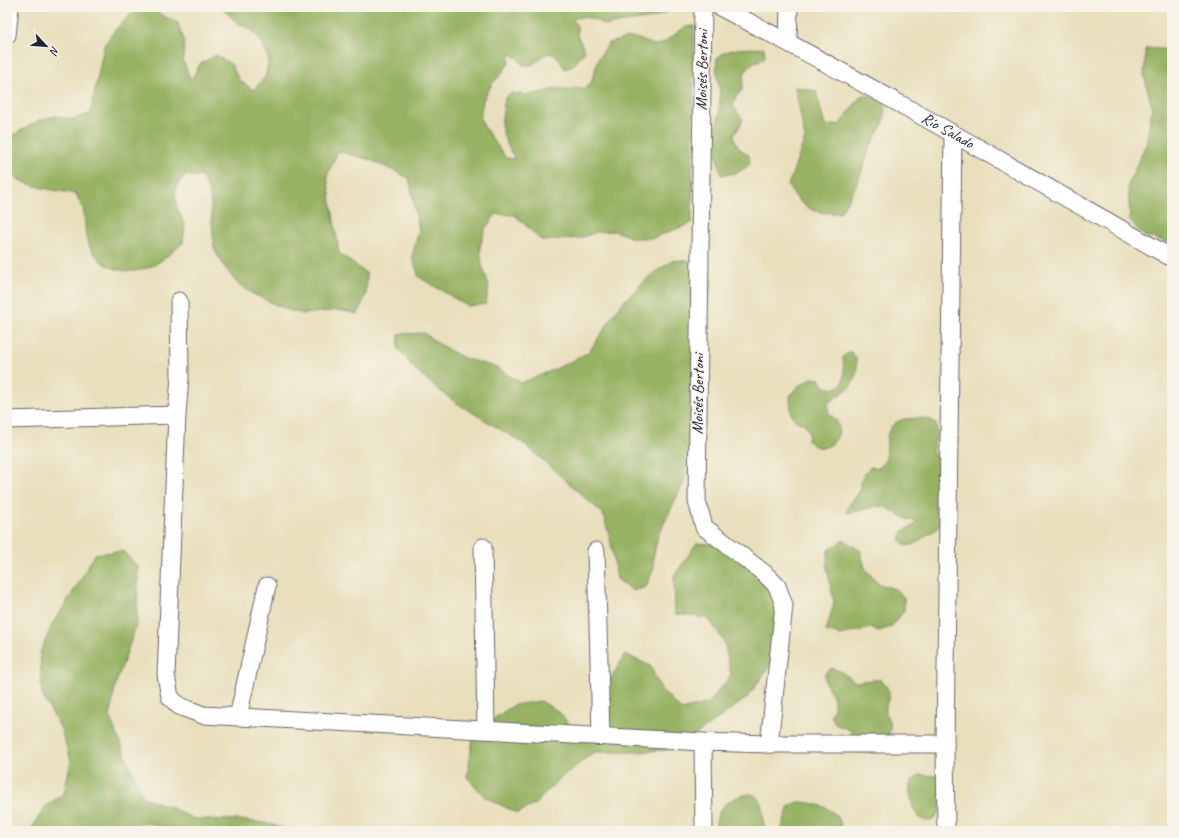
<svg xmlns="http://www.w3.org/2000/svg" width="1179" height="838" font-family="Caveat,sans-serif">
	<style>
		.forest { fill: #97b264; stroke: #5c6a50 }
		.lines { fill: none; stroke-linecap: round; stroke-linejoin: round }
		.street-casing { stroke: #686468; stroke-width: 19 }
		.street { stroke: #fff; stroke-width: 17 }
		.labels { text-anchor: middle; dominant-baseline: central; stroke-width: 3; stroke-linejoin: round; paint-order: stroke }
		.street-label { font-size: 16px; fill: #22223b; stroke: #f7f3e8 }
	</style>
	<rect width="100%" height="100%" fill="#f7f3e8"/>
	<filter id="ink" filterUnits="userSpaceOnUse"><feTurbulence type="fractalNoise" baseFrequency=".025" numOctaves="2"/><feDisplacementMap in="SourceGraphic" scale="8" xChannelSelector="R" yChannelSelector="G"/><feConvolveMatrix kernelMatrix="1 2 1 2 8 2 1 2 1" color-interpolation-filters="sRGB"/></filter>
	<filter id="wash" filterUnits="userSpaceOnUse"><feTurbulence type="fractalNoise" baseFrequency=".012" numOctaves="4" result="noise"/><feDisplacementMap in="SourceGraphic" scale="16" xChannelSelector="R" yChannelSelector="G"/><feGaussianBlur stdDeviation="0.9" result="paint"/><feColorMatrix in="noise" values="0 0 0 0 0 0 0 0 0 0 0 0 0 0 0 0 0 1.4 0 .05"/><feComposite in="paint" operator="in"/></filter>
	<g filter="url(#wash)">
		<rect width="100%" height="100%" fill="#e9dfbc"/>
		<g class="forest">
			<path d="M 146,7 L 178,23 L 184,40 L 183,61 L 191,80 L 200,64 L 216,55 L 231,64 L 239,80 L 254,90 L 265,77 L 269,61 L 263,44 L 252,30 L 236,22 L 221,7 L 677,7 L 654,18 L 605,25 L 590,18 L 581,17 L 572,19 L 577,26 L 577,35 L 585,51 L 573,66 L 565,69 L 556,55 L 547,53 L 532,65 L 523,65 L 518,58 L 510,54 L 509,63 L 499,77 L 492,84 L 483,100 L 480,118 L 484,127 L 506,158 L 515,159 L 506,143 L 501,125 L 505,98 L 511,93 L 529,95 L 556,89 L 584,88 L 591,83 L 599,57 L 609,43 L 627,38 L 636,38 L 654,45 L 662,44 L 685,27 L 694,26 L 692,223 L 653,238 L 633,238 L 615,231 L 597,232 L 580,238 L 542,241 L 515,215 L 496,214 L 485,229 L 480,247 L 482,265 L 489,285 L 486,304 L 467,306 L 419,277 L 412,257 L 419,230 L 409,178 L 371,160 L 338,151 L 327,176 L 339,253 L 367,274 L 366,294 L 358,314 L 339,310 L 303,314 L 285,309 L 253,294 L 236,282 L 224,266 L 214,249 L 210,193 L 202,177 L 184,175 L 175,190 L 177,209 L 185,225 L 183,243 C 174,250 164,260 154,265 C 131,277 103,271 90,247 C 84,236 86,226 84,214 C 84,208 79,201 76,194 C 57,190 17,187 7,169 L 7,139 L 8,138 L 38,121 L 55,116 L 73,119 L 90,114 L 104,46 L 114,31 L 130,15 Z"/>
			<path d="M 764,48 L 765,57 L 750,66 L 744,73 L 742,90 L 736,97 L 733,106 L 743,120 L 734,136 C 736,146 740,150 749,155 L 750,164 C 741,172 734,174 721,175 C 720,163 714,153 713,141 C 713,132 717,126 719,117 C 720,111 719,104 720,98 C 720,85 715,72 717,58 C 730,46 747,49 764,48 Z"/>
			<path d="M 1146,48 L 1172,50 L 1172,243 L 1144,236 L 1130,221 L 1128,185 L 1146,144 L 1152,107 L 1144,75 Z"/>
			<path d="M 795,87 L 816,91 L 825,126 L 840,124 L 862,95 L 885,97 L 884,122 L 871,145 L 856,186 L 840,213 C 813,214 803,209 788,186 L 805,138 Z"/>
			<path d="M 674,260 L 703,262 L 712,282 L 699,337 L 695,459 L 658,536 L 653,558 L 654,568 L 646,587 L 633,591 L 617,579 L 610,538 L 603,514 L 526,445 L 455,402 L 434,386 L 413,367 L 398,348 L 399,334 L 424,333 L 440,345 L 464,358 L 495,367 L 521,383 L 558,368 L 589,352 L 621,304 L 652,274 Z"/>
			<path d="M 850,351 L 856,358 L 857,369 L 855,379 L 850,387 L 827,404 C 828,406 828,411 829,413 C 831,416 834,418 836,420 C 842,430 838,441 828,446 C 820,450 814,446 808,441 L 809,432 L 805,424 L 796,421 L 791,414 L 790,396 L 797,387 L 812,378 L 820,379 L 825,387 L 834,389 L 842,384 L 844,375 L 843,357 Z"/>
			<path d="M 918,418 C 944,418 938,433 932,451 C 944,465 941,479 933,495 L 937,504 L 943,510 C 943,528 937,529 924,537 C 921,539 919,542 916,543 C 914,545 909,545 906,546 L 900,540 L 903,531 L 911,527 L 918,522 L 909,520 L 885,507 L 876,506 L 859,511 L 846,513 L 849,505 L 859,492 L 860,482 L 864,474 L 870,467 L 879,468 C 881,466 884,463 885,460 C 890,447 881,429 899,421 C 904,418 912,419 918,418 Z"/>
			<path d="M 844,540 L 860,550 L 865,568 L 877,583 L 895,589 L 904,597 L 904,611 L 891,627 L 879,631 L 871,628 L 840,635 L 826,631 L 834,603 L 827,568 L 828,550 Z"/>
			<path d="M 697,543 L 721,545 L 772,574 L 782,612 L 773,661 L 748,697 L 676,749 L 639,752 L 594,752 L 558,780 L 534,805 L 517,813 L 485,797 L 467,777 L 474,732 L 514,705 L 541,701 L 559,712 L 577,733 L 594,731 L 601,696 L 625,654 L 650,666 L 661,689 L 681,710 L 709,703 L 731,675 L 724,641 L 708,618 L 675,614 L 674,576 Z"/>
			<path d="M 123,551 L 138,567 L 137,623 L 115,686 L 110,718 L 143,797 L 172,808 L 194,819 L 238,820 L 266,823 L 293,831 L 178,831 L 147,823 L 126,824 L 110,831 L 30,831 L 45,807 L 64,793 L 71,761 L 61,729 L 42,695 L 40,653 L 53,623 L 80,581 L 95,554 Z"/>
			<path d="M 832,668 L 840,671 L 855,682 L 872,680 L 881,680 C 897,698 884,696 886,714 C 887,718 890,721 890,725 C 891,732 888,736 885,742 C 874,760 855,751 839,744 L 852,731 L 835,724 L 831,715 L 834,707 L 834,698 L 825,682 L 825,673 Z"/>
			<path d="M 920,775 L 936,776 L 944,781 L 940,809 L 935,819 C 930,821 925,821 920,818 C 913,815 909,793 910,786 C 911,781 916,777 920,775 Z"/>
			<path d="M 749,794 C 765,794 763,819 764,831 L 716,831 C 715,808 727,798 749,794 Z"/>
			<path d="M 798,802 C 815,802 843,809 841,831 L 781,831 L 789,806 Z"/>
		</g>
	</g>
	<g filter="url(#ink)">
		<g class="lines">
			<g class="street-casing">
				<g id="street">
					<path d="M 703,7 L 697,501 L 704,527 L 764,573 L 777,586 L 784,605 L 769,744"/>
					<path id="s1" d="M 720,7 C 873,86 1022,173 1172,258"/>
					<path d="M 7,35 L 10,7"/>
					<path d="M 788,42 L 789,7"/>
					<path d="M 179,301 L 180,377 L 177,415 L 166,675 L 170,697 L 179,706 L 203,715 L 703,742 L 769,744 L 945,744"/>
					<path d="M 7,420 L 177,415"/>
					<path d="M 483,547 L 486,730"/>
					<path d="M 596,551 L 601,736"/>
					<path d="M 238,717 L 267,586"/>
					<path d="M 703,742 L 704,831"/>
					<path d="M 946,831 L 945,744 L 953,134"/>
				</g>
			</g>
			<use href="#street" class="street"/>
		</g>
	</g>
	<g class="labels">
		<g class="street-label">
			<text transform="translate(702 70) rotate(-89)">Moisés Bertoni</text>
			<text stroke="none"><textPath href="#s1" startOffset="259">Río Salado</textPath></text>
			<text transform="translate(698 394) rotate(-89)">Moisés Bertoni</text>
		</g>
	</g>
	<rect width="1179" height="838" fill="none" stroke="#f7f3e8" stroke-width="24"/>
	<g transform="translate(46 46) rotate(116)" stroke="#f7f3e8" stroke-width="3" paint-order="stroke">
	<path d="M0-3L7 15L0 10L-7 15Z" fill="#22223b"/>
	<text y="-6" font-size="11" font-weight="bold" text-anchor="middle" fill="#22223b">N</text>
	</g>
</svg>
